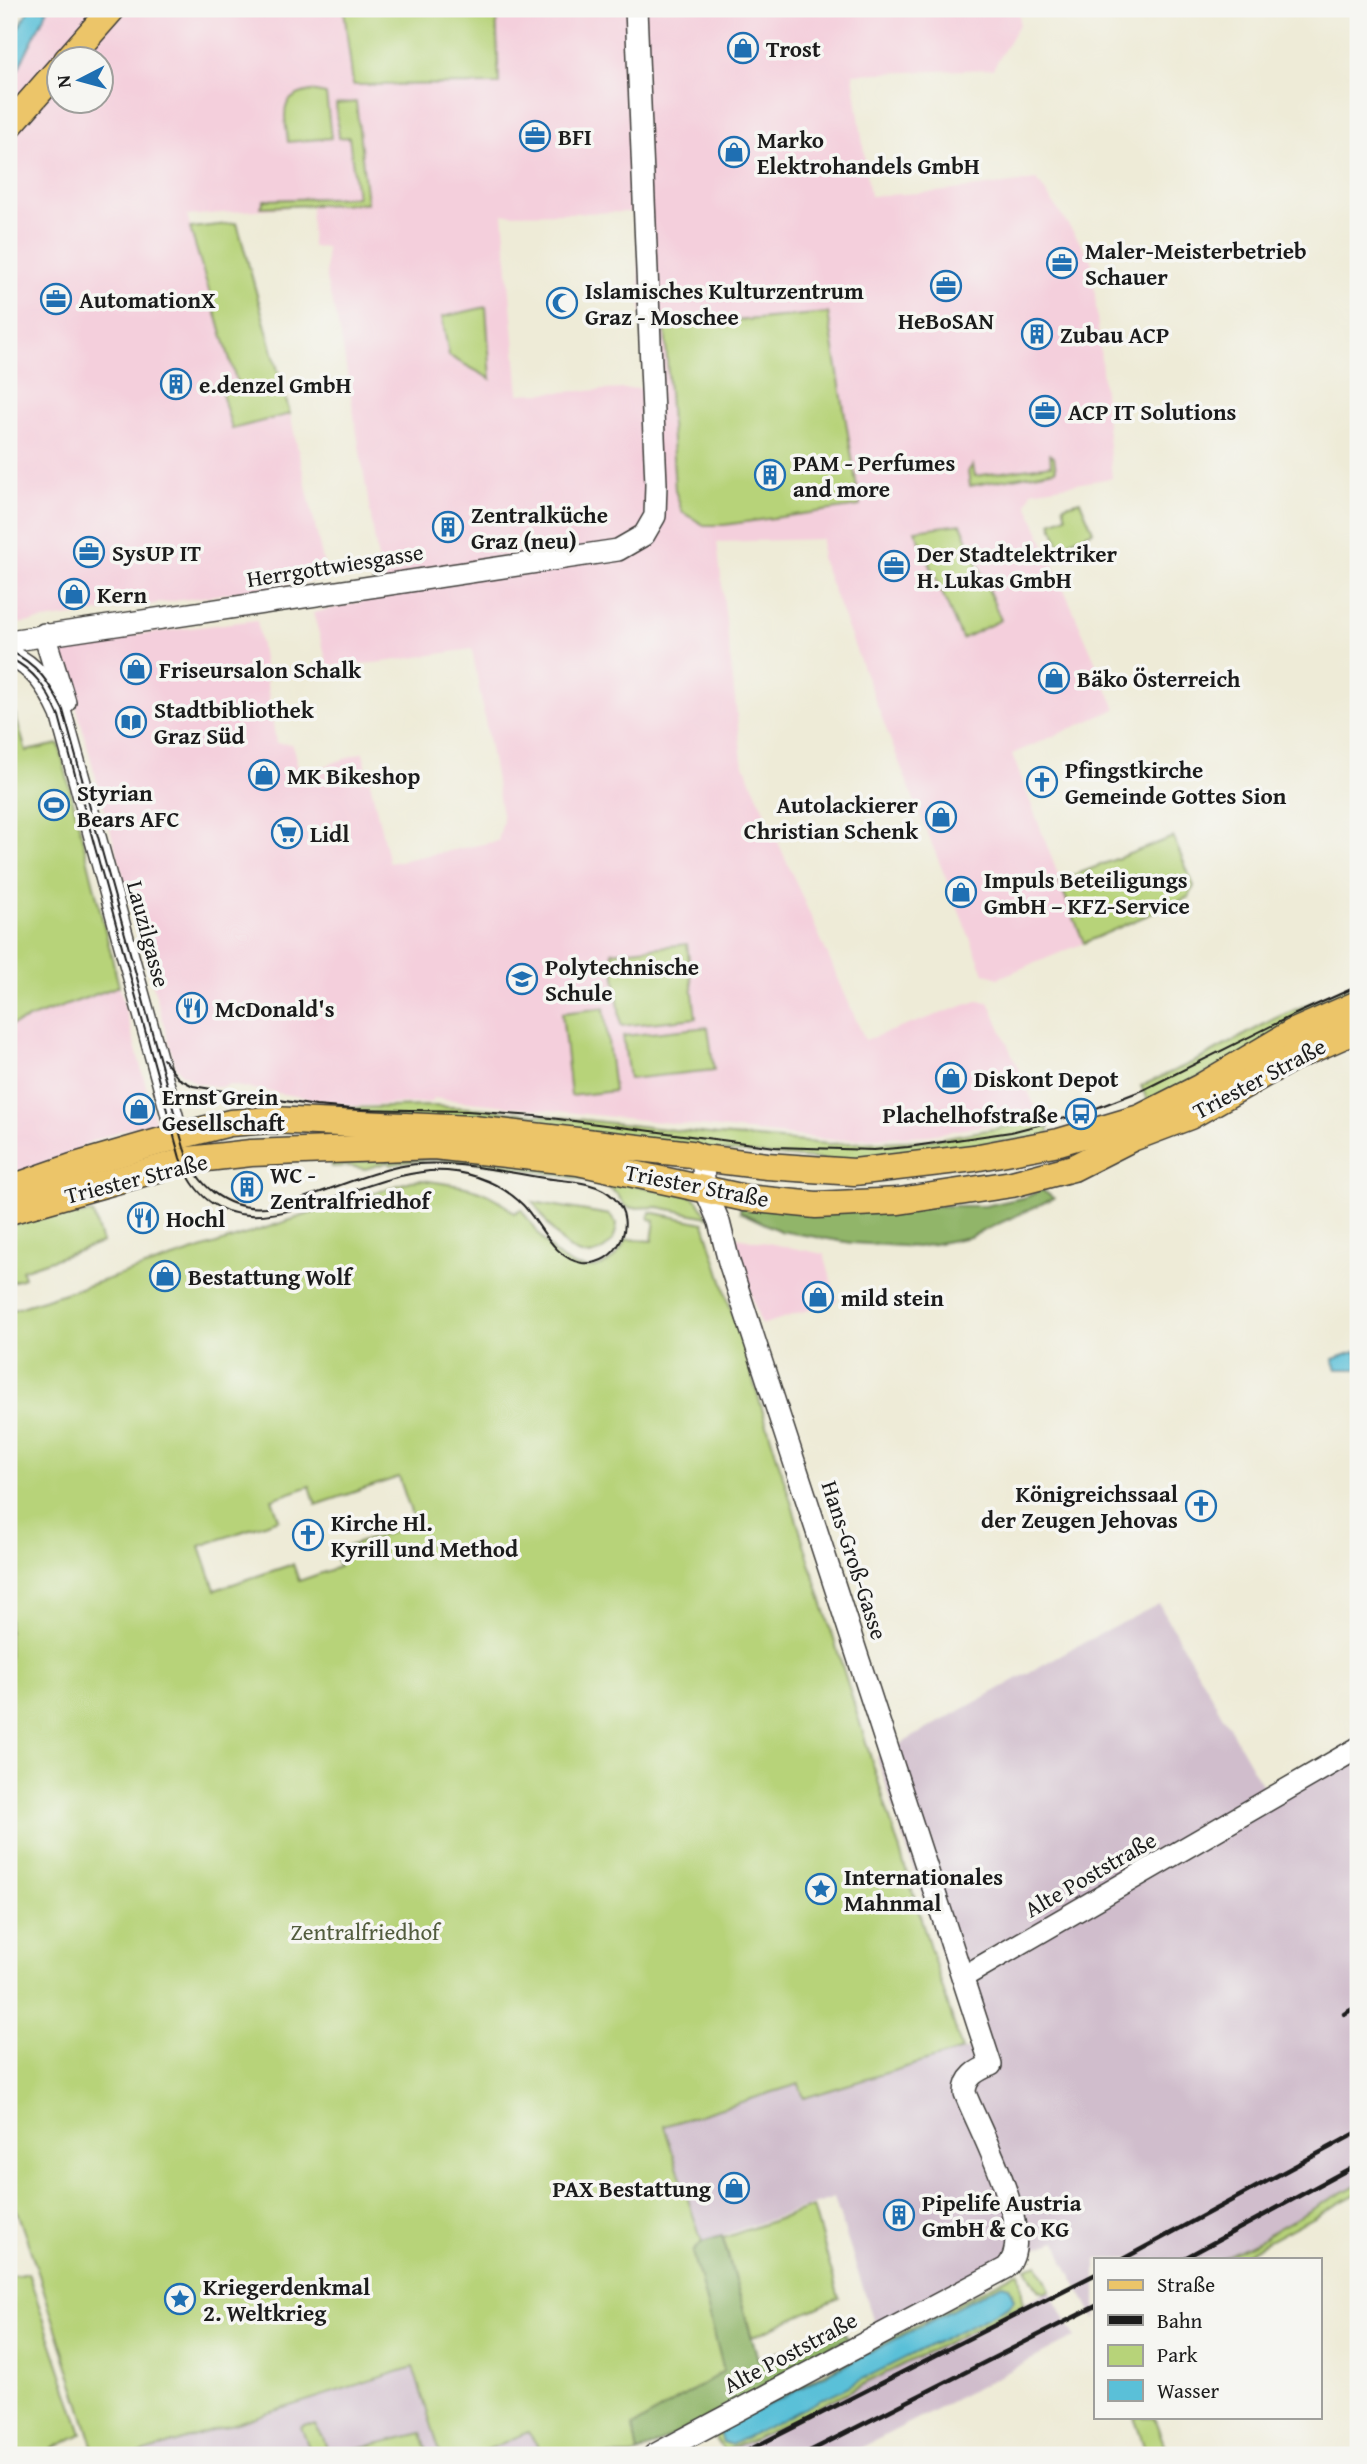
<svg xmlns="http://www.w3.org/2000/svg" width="1367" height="2464" font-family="'Gentium Book Plus',serif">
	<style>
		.built { fill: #f4cfdc; fill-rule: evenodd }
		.industrial { fill: #d0bdcc }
		.green { fill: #b7d379; stroke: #6a784a; stroke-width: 2; fill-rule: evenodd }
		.forest { fill: #91b569; stroke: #566842; stroke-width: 2 }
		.water { fill: #5ac0d8; stroke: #3b6e7a; stroke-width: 2 }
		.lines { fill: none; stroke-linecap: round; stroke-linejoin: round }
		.minor-casing { stroke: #3c3b38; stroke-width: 24 }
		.major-casing { stroke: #3c3b38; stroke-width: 29 }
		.minor { stroke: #fff; stroke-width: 21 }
		.major { stroke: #ecc569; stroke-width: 26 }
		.tram { stroke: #1c1c1c; stroke-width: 2 }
		.rail { stroke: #1c1c1c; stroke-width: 4.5 }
		.labels { text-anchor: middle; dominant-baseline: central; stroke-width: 7; stroke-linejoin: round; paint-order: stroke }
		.poi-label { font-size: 23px; font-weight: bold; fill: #1c1c1c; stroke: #f6f6f2; text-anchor: start }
		.street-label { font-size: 23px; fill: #1c1c1c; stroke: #f6f6f2 }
		.park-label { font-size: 23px; fill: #525c3d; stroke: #f6f6f2 }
	</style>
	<rect width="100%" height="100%" fill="#f6f6f2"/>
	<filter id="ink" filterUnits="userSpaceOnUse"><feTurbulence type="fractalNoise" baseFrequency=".0143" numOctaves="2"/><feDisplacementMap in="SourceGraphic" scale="14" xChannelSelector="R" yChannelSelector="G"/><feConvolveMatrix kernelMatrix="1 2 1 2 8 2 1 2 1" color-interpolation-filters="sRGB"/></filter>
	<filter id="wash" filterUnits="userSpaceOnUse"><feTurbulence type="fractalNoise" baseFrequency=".00686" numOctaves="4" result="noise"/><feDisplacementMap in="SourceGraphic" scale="28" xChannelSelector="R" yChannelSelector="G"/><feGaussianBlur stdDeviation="1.57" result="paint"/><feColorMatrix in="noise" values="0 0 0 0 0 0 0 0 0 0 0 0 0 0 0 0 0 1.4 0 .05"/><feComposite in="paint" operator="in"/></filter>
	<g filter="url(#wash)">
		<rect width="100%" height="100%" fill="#eeebd7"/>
		<g class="built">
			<path d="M 48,9 L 344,9 L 354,85 L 499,84 L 496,9 L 1020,9 L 1019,24 L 993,69 L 853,74 L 870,196 L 936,192 L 1037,180 L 1087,252 L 1092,263 L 1112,478 L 1032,491 L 1027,504 L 1116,709 L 1012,754 L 1084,943 L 998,978 L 984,973 L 900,765 L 821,559 L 822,539 L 717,542 L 742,760 L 865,1040 L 977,1001 L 989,1002 L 1039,1116 L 930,1135 L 834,1140 L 432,1098 L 432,1102 L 356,1106 L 229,1085 L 220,1087 L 196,1083 L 181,1073 L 175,1065 L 60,647 L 66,643 L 257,620 L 276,743 L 292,744 L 300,775 L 363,752 L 389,863 L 498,841 L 503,820 L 472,649 L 391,661 L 345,666 L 328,665 L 313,613 L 384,596 L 341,337 L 326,280 L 326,247 L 312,247 L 311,205 L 187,216 L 237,383 L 232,429 L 290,414 L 327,579 L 9,625 L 9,87 ZM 60,60 L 102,60 L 102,102 L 60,102 ZM 636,212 L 645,388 L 519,394 L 503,214 Z"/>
			<path d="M 119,986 L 156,1123 L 131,1127 L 92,1141 L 71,1153 L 9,1176 L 9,1026 Z"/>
			<path d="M 737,1237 L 824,1254 L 837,1301 L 761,1325 L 734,1242 Z"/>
		</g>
		<g class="industrial">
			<path d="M 1159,1604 L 1270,1799 L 1358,1748 L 1358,2184 L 1268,2234 L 1267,2237 L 1221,2259 L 1096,2259 L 1096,2321 L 1065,2263 L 1057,2241 L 999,2260 L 875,2325 L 834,2198 L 702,2242 L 664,2126 L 799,2084 L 804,2098 L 972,2048 L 877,1757 L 1069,1650 Z"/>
			<path d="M 1050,2290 L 1075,2337 L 851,2453 L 843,2455 L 717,2455 L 752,2440 Z"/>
			<path d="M 413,2367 L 441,2455 L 136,2455 Z"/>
			<path d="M 528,2432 L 544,2455 L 475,2455 Z"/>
		</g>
		<g class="green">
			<path d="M 344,9 L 496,9 L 499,84 L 353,85 Z"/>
			<path d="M 311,91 L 326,94 L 331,138 L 288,142 C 285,115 277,97 311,91 Z"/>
			<path d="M 356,102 L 367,203 L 261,207 L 264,200 L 357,197 L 349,137 L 339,138 L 336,104 Z"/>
			<path d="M 237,223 L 290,414 L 232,429 L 220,387 L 237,383 L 190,228 Z"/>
			<path d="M 486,307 L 491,379 L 449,356 L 442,317 Z"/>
			<path d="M 828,313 L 860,506 L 724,525 L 704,525 L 682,512 L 675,490 L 665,327 Z"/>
			<path d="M 1050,454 L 1054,457 L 1056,470 L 970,486 L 968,471 L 973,465 L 975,476 L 1051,465 Z"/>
			<path d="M 1080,501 L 1093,531 L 1060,546 L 1051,522 L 1066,516 L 1063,506 Z"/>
			<path d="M 961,524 L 1001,620 L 962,639 L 915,530 Z"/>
			<path d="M 9,694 L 26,751 L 59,744 L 119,986 L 9,1026 Z"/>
			<path d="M 1173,837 L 1194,886 L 1189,897 L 1084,943 L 1059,881 Z"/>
			<path d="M 687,944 L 696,1018 L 621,1026 L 612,952 Z"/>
			<path d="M 1358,982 L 1358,1000 L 1148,1102 L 1141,1086 L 1200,1059 L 1274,1019 Z"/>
			<path d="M 604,1008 L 614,1091 L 571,1096 L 562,1013 Z"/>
			<path d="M 708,1027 L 714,1070 L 629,1079 L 623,1036 Z"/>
			<path d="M 316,1104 L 350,1108 L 431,1106 L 487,1109 L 718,1135 L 829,1144 L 930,1140 L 1046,1120 L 1050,1136 L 837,1161 L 317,1115 Z"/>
			<path d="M 484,1156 L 691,1196 L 699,1202 L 708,1217 L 658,1207 L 630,1208 L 625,1206 L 617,1194 L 606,1186 L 591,1181 C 530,1171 449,1150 390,1165 L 389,1162 L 365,1169 L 350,1166 L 332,1167 L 331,1162 Z"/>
			<path d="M 422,1180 C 460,1186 485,1185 514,1213 L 521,1209 C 539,1233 557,1270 590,1268 C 609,1267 619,1254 627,1239 L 652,1241 L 655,1220 L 649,1219 L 650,1212 L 704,1223 L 962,2050 L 804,2098 L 799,2084 L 664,2126 L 702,2242 L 743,2396 L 635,2455 L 544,2455 L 528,2432 L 475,2455 L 441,2455 L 413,2367 L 136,2455 L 96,2455 L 39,2275 L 9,2188 L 9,1311 L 411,1181 ZM 399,1477 L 415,1524 L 334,1551 L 339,1567 L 299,1581 L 293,1564 L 215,1590 L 200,1546 L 279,1519 L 272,1499 L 310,1486 L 316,1505 Z"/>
			<path d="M 533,1202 L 610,1215 L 617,1224 C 616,1236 612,1245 601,1251 C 570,1269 548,1222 533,1202 Z"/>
			<path d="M 93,1213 L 102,1243 L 22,1270 L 24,1278 L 9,1283 L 9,1225 L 41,1218 Z"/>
			<path d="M 1358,2184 L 1358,2193 L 1236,2259 L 1221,2259 L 1267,2237 L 1268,2234 Z"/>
			<path d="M 813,2207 L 839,2298 L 752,2337 L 723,2238 Z"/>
			<path d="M 1038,2264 L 1050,2290 L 1044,2293 L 1038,2290 L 1026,2268 Z"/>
			<path d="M 1019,2271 C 1023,2283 1020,2292 1024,2304 L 752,2440 L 724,2451 L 716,2439 L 716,2430 Z"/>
			<path d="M 28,2273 L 82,2434 L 39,2455 L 9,2455 L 9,2277 Z"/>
			<path d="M 1134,2417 L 1154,2417 L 1168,2455 L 1147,2455 Z"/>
			<path d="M 305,2425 L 315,2425 L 323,2437 L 329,2455 L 422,2433 L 428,2455 L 312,2455 L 301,2427 Z"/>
		</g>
		<g class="forest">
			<path d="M 1042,1190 L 1054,1198 L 970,1237 L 918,1247 L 852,1243 L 780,1231 L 740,1212 L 741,1205 L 985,1206 L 1026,1197 Z"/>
			<path d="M 722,2236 L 758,2359 L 843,2332 L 848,2339 L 831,2347 L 744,2398 L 638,2454 L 633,2427 L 724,2371 L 693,2252 L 702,2242 Z"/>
		</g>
		<g class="water">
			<path d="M 29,9 L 48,9 L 9,87 L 9,46 Z"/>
			<path d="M 1357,1351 L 1358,1369 L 1337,1369 L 1333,1359 Z"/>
			<path d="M 1002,2284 L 1009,2286 L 1014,2300 L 1009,2306 L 731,2445 L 723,2442 L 720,2433 L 724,2428 Z"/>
		</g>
	</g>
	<g filter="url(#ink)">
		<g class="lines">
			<g class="minor-casing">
				<g id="minor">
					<path d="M 44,634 L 65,702"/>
					<path d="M 9,641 L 618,550 L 644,535 L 655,516 L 656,484 L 636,9"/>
					<path d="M 9,655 C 36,667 49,688 61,714 L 178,1137"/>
					<path d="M 963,1977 L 1358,1748"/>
					<path d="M 654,2455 L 1006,2268 C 1039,2236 979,2130 965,2093 C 965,2077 977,2070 991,2065 L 729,1262 L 719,1222 L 705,1189 L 702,1158"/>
				</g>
			</g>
			<g class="major-casing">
				<g id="major">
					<path d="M 67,60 L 112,9"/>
					<path d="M 9,126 L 60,68"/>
					<path d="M 9,1189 L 72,1167 L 175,1137 L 230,1123 L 271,1120 L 473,1129 L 691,1154 L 702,1158 L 767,1166 L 854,1172 L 974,1158 L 1059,1142 L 1140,1118 L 1201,1087 L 1292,1033 L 1358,1004"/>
					<path d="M 9,1211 L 189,1160 L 251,1153 L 434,1146 L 578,1162 L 745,1198 L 816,1205 L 899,1201 L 1012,1184 L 1073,1168 L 1132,1138 L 1190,1116 L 1292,1058 L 1358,1029"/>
				</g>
			</g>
			<use href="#minor" class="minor"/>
			<use href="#major" class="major"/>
			<g class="tram">
				<path d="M 9,651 C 37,663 50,684 63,710 L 184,1148 C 196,1185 225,1211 266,1207 C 311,1200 353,1177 397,1167 C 443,1157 499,1171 544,1178 C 566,1181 598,1181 614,1198 C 639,1223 617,1267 582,1263 C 554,1259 541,1224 523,1205 C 503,1185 475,1173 447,1171 C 361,1163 226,1283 180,1158 L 59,716 C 47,690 35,670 9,658"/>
				<path d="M 163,1059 L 178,1078 L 193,1086 L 316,1106 L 353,1109 L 467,1111 L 535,1116 L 775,1147 L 874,1150 L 908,1147 L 1011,1132 L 1081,1114 L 1143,1090 L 1291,1016 L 1358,986"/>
			</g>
			<g class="rail">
				<path d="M 1344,2014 L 1358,2006"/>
				<path d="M 1123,2259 L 1358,2132"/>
				<path d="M 1183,2259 L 1358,2164"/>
				<path d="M 739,2455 L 1096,2274"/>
				<path d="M 802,2455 L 1096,2306"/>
			</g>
		</g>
	</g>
	<defs>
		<g id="shop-ring" transform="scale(1.575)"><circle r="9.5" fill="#f6f6f2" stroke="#1f6fb2" stroke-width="1.5"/><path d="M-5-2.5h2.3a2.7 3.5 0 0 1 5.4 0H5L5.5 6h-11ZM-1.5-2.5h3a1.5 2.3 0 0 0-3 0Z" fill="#1f6fb2"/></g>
		<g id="office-ring" transform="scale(1.575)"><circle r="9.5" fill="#f6f6f2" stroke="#1f6fb2" stroke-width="1.5"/><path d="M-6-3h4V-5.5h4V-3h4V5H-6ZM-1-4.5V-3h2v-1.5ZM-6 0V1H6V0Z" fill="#1f6fb2"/></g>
		<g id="mosque-ring" transform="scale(1.575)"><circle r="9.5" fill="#f6f6f2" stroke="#1f6fb2" stroke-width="1.5"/><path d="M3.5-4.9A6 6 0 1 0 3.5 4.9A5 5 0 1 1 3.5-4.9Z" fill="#1f6fb2"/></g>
		<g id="building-ring" transform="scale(1.575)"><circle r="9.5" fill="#f6f6f2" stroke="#1f6fb2" stroke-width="1.5"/><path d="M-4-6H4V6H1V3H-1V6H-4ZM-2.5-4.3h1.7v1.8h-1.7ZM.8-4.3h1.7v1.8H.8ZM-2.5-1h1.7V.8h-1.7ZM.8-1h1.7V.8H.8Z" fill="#1f6fb2"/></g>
		<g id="library-ring" transform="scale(1.575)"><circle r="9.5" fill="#f6f6f2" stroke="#1f6fb2" stroke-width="1.5"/><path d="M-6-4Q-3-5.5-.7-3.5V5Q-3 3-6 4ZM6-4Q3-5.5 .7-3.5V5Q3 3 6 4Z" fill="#1f6fb2"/></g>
		<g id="church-ring" transform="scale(1.575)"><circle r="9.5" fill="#f6f6f2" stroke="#1f6fb2" stroke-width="1.5"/><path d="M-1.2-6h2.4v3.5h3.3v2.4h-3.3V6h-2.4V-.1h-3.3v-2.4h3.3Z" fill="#1f6fb2"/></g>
		<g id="stadium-ring" transform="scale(1.575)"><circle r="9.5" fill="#f6f6f2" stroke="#1f6fb2" stroke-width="1.5"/><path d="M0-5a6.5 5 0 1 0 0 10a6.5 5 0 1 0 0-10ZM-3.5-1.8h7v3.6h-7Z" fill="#1f6fb2"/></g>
		<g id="supermarket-ring" transform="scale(1.575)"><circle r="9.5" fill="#f6f6f2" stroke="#1f6fb2" stroke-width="1.5"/><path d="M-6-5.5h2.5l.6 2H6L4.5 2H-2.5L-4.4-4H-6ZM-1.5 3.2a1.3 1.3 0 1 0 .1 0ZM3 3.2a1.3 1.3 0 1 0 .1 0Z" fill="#1f6fb2"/></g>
		<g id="school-ring" transform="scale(1.575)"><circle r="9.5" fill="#f6f6f2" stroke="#1f6fb2" stroke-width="1.5"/><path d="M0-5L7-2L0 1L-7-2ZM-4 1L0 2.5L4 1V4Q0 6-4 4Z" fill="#1f6fb2"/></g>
		<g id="restaurant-ring" transform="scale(1.575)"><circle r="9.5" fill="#f6f6f2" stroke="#1f6fb2" stroke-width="1.5"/><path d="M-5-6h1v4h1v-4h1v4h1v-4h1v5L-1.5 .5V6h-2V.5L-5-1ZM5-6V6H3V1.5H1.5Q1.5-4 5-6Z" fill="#1f6fb2"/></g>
		<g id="bus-ring" transform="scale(1.575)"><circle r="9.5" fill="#f6f6f2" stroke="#1f6fb2" stroke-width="1.5"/><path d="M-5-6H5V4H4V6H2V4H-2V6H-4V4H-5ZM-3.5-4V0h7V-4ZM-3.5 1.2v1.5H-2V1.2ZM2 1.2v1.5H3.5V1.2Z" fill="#1f6fb2"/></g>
		<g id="sight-ring" transform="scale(1.575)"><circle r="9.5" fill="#f6f6f2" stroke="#1f6fb2" stroke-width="1.5"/><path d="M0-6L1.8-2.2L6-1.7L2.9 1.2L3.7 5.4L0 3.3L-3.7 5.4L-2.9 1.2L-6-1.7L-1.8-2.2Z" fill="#1f6fb2"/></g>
	</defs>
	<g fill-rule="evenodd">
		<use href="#shop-ring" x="743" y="48"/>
		<use href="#office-ring" x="535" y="136"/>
		<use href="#shop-ring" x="734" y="152"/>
		<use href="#office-ring" x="1062" y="263"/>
		<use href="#office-ring" x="946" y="286"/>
		<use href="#office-ring" x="56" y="299"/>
		<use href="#mosque-ring" x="562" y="303"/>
		<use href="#building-ring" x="1037" y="334"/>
		<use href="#building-ring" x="176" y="384"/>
		<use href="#office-ring" x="1045" y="411"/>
		<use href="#building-ring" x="770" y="475"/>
		<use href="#building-ring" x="448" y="527"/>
		<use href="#office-ring" x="89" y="552"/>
		<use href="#office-ring" x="894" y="566"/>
		<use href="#shop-ring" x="74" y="594"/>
		<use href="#shop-ring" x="136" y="669"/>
		<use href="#shop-ring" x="1054" y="678"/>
		<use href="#library-ring" x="131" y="722"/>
		<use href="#shop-ring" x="264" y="775"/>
		<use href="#church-ring" x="1042" y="782"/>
		<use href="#stadium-ring" x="54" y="805"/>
		<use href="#shop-ring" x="941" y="817"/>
		<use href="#supermarket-ring" x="287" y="833"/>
		<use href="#shop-ring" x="961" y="892"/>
		<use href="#school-ring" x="522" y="979"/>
		<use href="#restaurant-ring" x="192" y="1008"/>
		<use href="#shop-ring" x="951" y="1078"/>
		<use href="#shop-ring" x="139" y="1109"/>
		<use href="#bus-ring" x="1081" y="1114"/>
		<use href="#building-ring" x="247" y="1187"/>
		<use href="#restaurant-ring" x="143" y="1218"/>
		<use href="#shop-ring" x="165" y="1276"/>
		<use href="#shop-ring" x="818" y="1297"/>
		<use href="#church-ring" x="1201" y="1506"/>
		<use href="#church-ring" x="308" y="1535"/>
		<use href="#sight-ring" x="821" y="1889"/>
		<use href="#shop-ring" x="734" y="2188"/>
		<use href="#building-ring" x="899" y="2215"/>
		<use href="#sight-ring" x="180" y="2299"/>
	</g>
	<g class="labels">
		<g class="poi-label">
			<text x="766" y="48">Trost</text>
			<text x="558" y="136">BFI</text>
			<text x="757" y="139">Marko<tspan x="757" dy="26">Elektrohandels GmbH</tspan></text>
			<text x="1085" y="250">Maler-Meisterbetrieb<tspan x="1085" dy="26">Schauer</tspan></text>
			<text x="585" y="290">Islamisches Kulturzentrum<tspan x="585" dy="26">Graz - Moschee</tspan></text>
			<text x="79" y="299">AutomationX</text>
			<text x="946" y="320" text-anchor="middle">HeBoSAN</text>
			<text x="1060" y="334">Zubau ACP</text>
			<text x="199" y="384">e.denzel GmbH</text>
			<text x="1068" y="411">ACP IT Solutions</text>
			<text x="793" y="462">PAM - Perfumes<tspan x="793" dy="26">and more</tspan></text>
			<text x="471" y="514">Zentralküche<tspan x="471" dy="26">Graz (neu)</tspan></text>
			<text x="112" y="552">SysUP IT</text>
			<text x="917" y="553">Der Stadtelektriker<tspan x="917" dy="26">H. Lukas GmbH</tspan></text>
			<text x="97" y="594">Kern</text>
			<text x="159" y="669">Friseursalon Schalk</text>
			<text x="1077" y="678">Bäko Österreich</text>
			<text x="154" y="709">Stadtbibliothek<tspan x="154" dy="26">Graz Süd</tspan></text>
			<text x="1065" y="769">Pfingstkirche<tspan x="1065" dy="26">Gemeinde Gottes Sion</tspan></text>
			<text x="287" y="775">MK Bikeshop</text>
			<text x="77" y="792">Styrian<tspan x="77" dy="26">Bears AFC</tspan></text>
			<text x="918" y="804" text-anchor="end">Autolackierer<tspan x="918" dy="26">Christian Schenk</tspan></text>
			<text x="310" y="833">Lidl</text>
			<text x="984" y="879">Impuls Beteiligungs<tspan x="984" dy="26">GmbH – KFZ-Service</tspan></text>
			<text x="545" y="966">Polytechnische<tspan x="545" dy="26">Schule</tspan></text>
			<text x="215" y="1008">McDonald's</text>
			<text x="974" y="1078">Diskont Depot</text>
			<text x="162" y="1096">Ernst Grein<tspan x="162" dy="26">Gesellschaft</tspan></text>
			<text x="1058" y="1114" text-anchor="end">Plachelhofstraße</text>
			<text x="270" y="1174">WC -<tspan x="270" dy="26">Zentralfriedhof</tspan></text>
			<text x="166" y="1218">Hochl</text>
			<text x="188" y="1276">Bestattung Wolf</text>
			<text x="841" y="1297">mild stein</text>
			<text x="1178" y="1493" text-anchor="end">Königreichssaal<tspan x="1178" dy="26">der Zeugen Jehovas</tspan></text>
			<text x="331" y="1522">Kirche Hl.<tspan x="331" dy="26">Kyrill und Method</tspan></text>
			<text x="844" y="1876">Internationales<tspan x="844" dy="26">Mahnmal</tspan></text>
			<text x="711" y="2188" text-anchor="end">PAX Bestattung</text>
			<text x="922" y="2202">Pipelife Austria<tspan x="922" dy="26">GmbH &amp; Co KG</tspan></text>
			<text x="203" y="2286">Kriegerdenkmal<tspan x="203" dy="26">2. Weltkrieg</tspan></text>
		</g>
		<g class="street-label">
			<text transform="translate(335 565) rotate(-9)">Herrgottwiesgasse</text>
			<text transform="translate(149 934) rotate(75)">Lauzilgasse</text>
			<text transform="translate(1259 1078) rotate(-28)">Triester Straße</text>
			<text transform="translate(136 1178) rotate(-14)">Triester Straße</text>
			<text transform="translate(697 1185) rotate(11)">Triester Straße</text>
			<text transform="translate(855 1560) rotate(72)">Hans-Groß-Gasse</text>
			<text transform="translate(1090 1874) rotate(-30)">Alte Poststraße</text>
			<text transform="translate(790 2352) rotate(-28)">Alte Poststraße</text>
		</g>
		<g class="park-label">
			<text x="365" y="1931">Zentralfriedhof</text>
		</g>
	</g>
	<rect width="1367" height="2464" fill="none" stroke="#f6f6f2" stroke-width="35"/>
	<rect x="1094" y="2258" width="228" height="161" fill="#f6f6f2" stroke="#9f9f9c" stroke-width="2"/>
	<rect x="1108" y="2280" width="35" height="10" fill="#ecc569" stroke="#9f9f9c" stroke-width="2"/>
	<text x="1157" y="2292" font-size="21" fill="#1c1c1c">Straße</text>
	<rect x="1108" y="2315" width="35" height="10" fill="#1c1c1c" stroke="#9f9f9c" stroke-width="2"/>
	<text x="1157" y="2328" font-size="21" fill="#1c1c1c">Bahn</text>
	<rect x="1108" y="2345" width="35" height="21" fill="#b7d379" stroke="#9f9f9c" stroke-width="2"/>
	<text x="1157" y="2362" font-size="21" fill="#1c1c1c">Park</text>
	<rect x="1108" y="2380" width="35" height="21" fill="#5ac0d8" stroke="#9f9f9c" stroke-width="2"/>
	<text x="1157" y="2398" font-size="21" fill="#1c1c1c">Wasser</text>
	<g transform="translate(80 80) rotate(264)"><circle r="33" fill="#f6f6f2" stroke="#9f9f9c" stroke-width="2"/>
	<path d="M0-5L12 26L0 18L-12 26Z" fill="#1f6fb2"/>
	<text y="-10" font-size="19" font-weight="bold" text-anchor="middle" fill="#1c1c1c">N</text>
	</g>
</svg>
